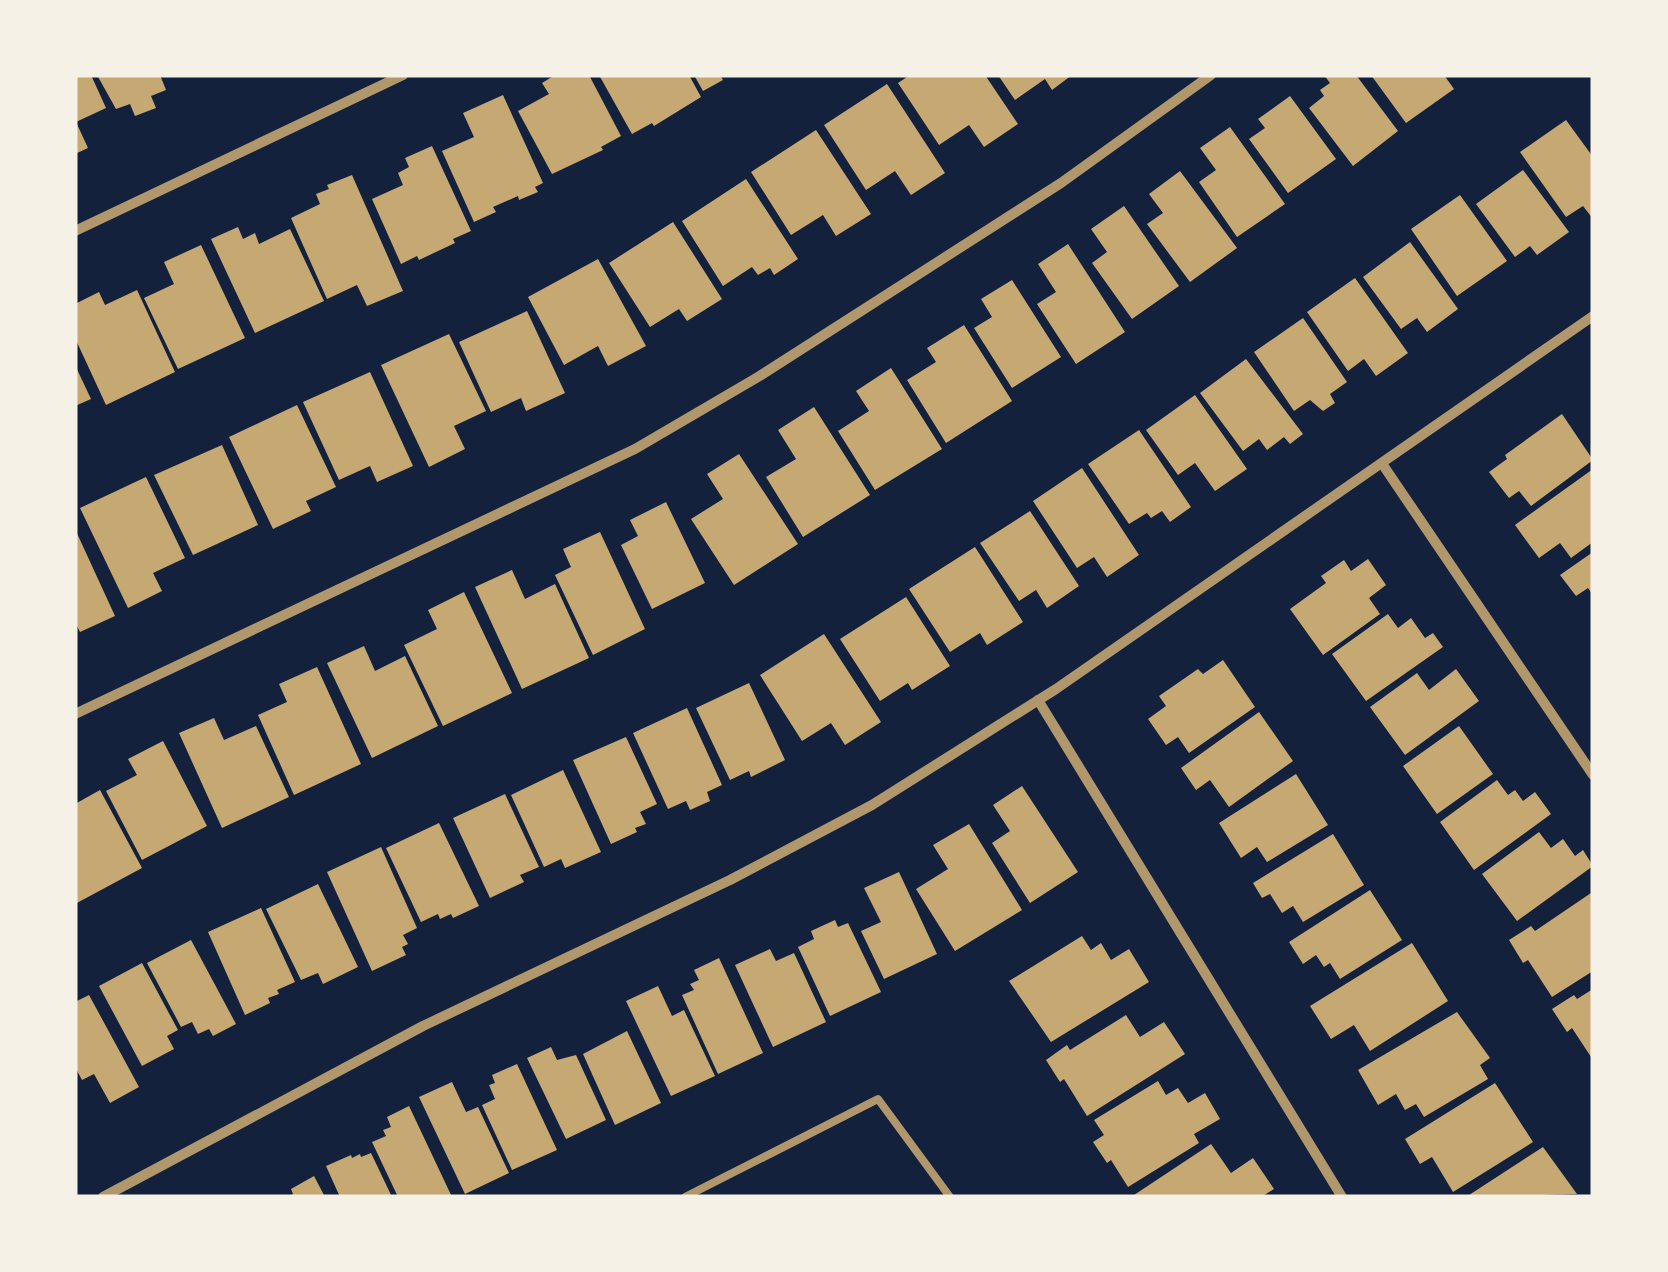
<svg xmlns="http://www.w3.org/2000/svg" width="1668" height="1272" font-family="Merriweather,serif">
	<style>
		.building { fill: #c6a872 }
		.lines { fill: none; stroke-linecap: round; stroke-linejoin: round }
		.service { stroke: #b1986c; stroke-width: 8 }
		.minor { stroke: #b1986c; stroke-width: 10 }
	</style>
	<rect width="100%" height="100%" fill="#14213d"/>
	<g class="building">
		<path d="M 75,75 L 91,75 L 106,108 L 76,122 L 88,148 L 75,154 Z"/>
		<path d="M 97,75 L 160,75 L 166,90 L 151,96 L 156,108 L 135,116 L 130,104 L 116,109 Z"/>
		<path d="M 555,75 L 589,75 L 621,136 L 601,147 L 603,150 L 552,174 L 518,111 L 549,94 L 542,83 Z"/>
		<path d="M 599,75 L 689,75 L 701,97 L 654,126 L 652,123 L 632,134 Z"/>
		<path d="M 694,75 L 720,75 L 723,80 L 703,91 Z"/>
		<path d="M 910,75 L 985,75 L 1018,124 L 984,147 L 969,125 L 939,145 L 898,83 Z"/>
		<path d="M 998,75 L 1072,75 L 1052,90 L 1045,79 L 1015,100 Z"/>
		<path d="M 1324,75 L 1356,75 L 1398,131 L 1353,166 L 1309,108 L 1324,96 L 1320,90 L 1330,83 Z"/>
		<path d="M 1371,75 L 1444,75 L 1454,89 L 1406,123 Z"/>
		<path d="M 887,84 L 945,173 L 911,195 L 895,171 L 866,190 L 824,125 Z"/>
		<path d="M 503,95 L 543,183 L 535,187 L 538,192 L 519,200 L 518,196 L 493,207 L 496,212 L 474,222 L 442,151 L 474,137 L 463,113 Z"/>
		<path d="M 1290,96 L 1336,159 L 1288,193 L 1249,139 L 1265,128 L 1258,119 Z"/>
		<path d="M 1566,120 L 1593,157 L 1593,219 L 1583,206 L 1566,217 L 1520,152 Z"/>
		<path d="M 1230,127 L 1285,204 L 1237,237 L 1199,182 L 1216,170 L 1200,148 Z"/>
		<path d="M 816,130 L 871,214 L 836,236 L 823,215 L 791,235 L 751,172 Z"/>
		<path d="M 432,146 L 471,231 L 453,239 L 455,243 L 419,260 L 417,256 L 401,264 L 372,199 L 403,185 L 398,173 L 409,167 L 405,158 Z"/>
		<path d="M 1523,170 L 1569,232 L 1537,255 L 1530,246 L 1515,257 L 1476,204 Z"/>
		<path d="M 1180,171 L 1237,248 L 1190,282 L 1147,224 L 1163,213 L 1149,194 Z"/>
		<path d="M 352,175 L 403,291 L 367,306 L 357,285 L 327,299 L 291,218 L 320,204 L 316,194 L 329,189 L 327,185 Z"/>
		<path d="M 746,179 L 798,259 L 774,275 L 770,268 L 758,275 L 752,267 L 723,286 L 682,221 Z"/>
		<path d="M 1460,195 L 1507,261 L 1457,296 L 1411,229 Z"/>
		<path d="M 1124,206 L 1179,286 L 1132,319 L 1092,263 L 1107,252 L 1091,229 Z"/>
		<path d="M 673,222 L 722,299 L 687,321 L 679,309 L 650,327 L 609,263 Z"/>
		<path d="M 238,227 L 243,239 L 255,233 L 259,244 L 290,229 L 324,301 L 255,333 L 211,239 Z"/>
		<path d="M 1410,242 L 1458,309 L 1427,332 L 1417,318 L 1401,329 L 1363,277 Z"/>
		<path d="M 1068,244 L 1125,332 L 1076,364 L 1037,304 L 1056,292 L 1038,264 Z"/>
		<path d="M 201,245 L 245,338 L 178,369 L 144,298 L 174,284 L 164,262 Z"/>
		<path d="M 598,259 L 646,346 L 608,366 L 598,346 L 564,365 L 528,297 Z"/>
		<path d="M 1355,278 L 1408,353 L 1376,376 L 1364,359 L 1348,371 L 1307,312 Z"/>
		<path d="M 1012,280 L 1061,357 L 1012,388 L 974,328 L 992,317 L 981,299 Z"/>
		<path d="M 137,290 L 175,372 L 106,405 L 75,338 L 75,304 L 99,292 L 105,305 Z"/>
		<path d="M 527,311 L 565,393 L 526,411 L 521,398 L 491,412 L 459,342 Z"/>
		<path d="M 1303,318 L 1347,382 L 1330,394 L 1335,403 L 1323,411 L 1310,400 L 1294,411 L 1254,352 Z"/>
		<path d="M 964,325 L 1012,401 L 946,443 L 907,380 L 936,362 L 927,348 Z"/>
		<path d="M 449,334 L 486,411 L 454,426 L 465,449 L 429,467 L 381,365 Z"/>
		<path d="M 1246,359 L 1303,434 L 1290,444 L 1284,437 L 1267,450 L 1259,439 L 1243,451 L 1200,393 Z"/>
		<path d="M 75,365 L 91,399 L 75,406 Z"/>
		<path d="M 891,368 L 942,449 L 875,490 L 838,431 L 869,411 L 856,391 Z"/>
		<path d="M 370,372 L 413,466 L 377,482 L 370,466 L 339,480 L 303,402 Z"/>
		<path d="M 1195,395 L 1247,469 L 1215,491 L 1195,463 L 1178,475 L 1146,430 Z"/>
		<path d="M 297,405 L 336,487 L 306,501 L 311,511 L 273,529 L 229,437 Z"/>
		<path d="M 814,407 L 870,495 L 803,537 L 766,477 L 796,459 L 778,430 Z"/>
		<path d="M 1562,414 L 1593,460 L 1531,506 L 1519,491 L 1509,498 L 1489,472 L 1507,459 L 1505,455 Z"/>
		<path d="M 1139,430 L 1191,507 L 1170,522 L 1162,511 L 1151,518 L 1147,513 L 1129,524 L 1088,464 Z"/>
		<path d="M 222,445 L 258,525 L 193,555 L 154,475 Z"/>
		<path d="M 739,454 L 798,544 L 734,585 L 691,519 L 723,499 L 707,474 Z"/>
		<path d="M 1082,468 L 1139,555 L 1107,577 L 1094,557 L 1077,568 L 1033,501 Z"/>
		<path d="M 1593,469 L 1593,542 L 1571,558 L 1560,543 L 1539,558 L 1515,525 Z"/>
		<path d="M 146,477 L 185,558 L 153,573 L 162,591 L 128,608 L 80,508 Z"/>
		<path d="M 666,502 L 705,583 L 652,609 L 621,545 L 638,536 L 630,520 Z"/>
		<path d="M 1030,511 L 1079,586 L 1047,608 L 1036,590 L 1019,601 L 980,543 Z"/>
		<path d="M 75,529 L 115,616 L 80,632 L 75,622 Z"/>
		<path d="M 600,532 L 645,629 L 593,655 L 555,575 L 571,567 L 563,549 Z"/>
		<path d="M 975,547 L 1023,622 L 987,645 L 980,633 L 950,652 L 909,589 Z"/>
		<path d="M 1593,552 L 1593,595 L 1588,588 L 1576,596 L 1560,575 Z"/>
		<path d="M 1368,559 L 1386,585 L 1369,598 L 1380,614 L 1323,655 L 1290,609 L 1326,583 L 1321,576 L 1344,560 L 1351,571 Z"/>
		<path d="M 512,570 L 525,599 L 555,584 L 589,658 L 522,689 L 475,587 Z"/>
		<path d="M 464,592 L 512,693 L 443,726 L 404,645 L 437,629 L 428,610 Z"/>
		<path d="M 906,597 L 950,666 L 912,690 L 908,683 L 880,701 L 840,639 Z"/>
		<path d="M 1388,614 L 1398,628 L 1411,618 L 1425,638 L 1433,633 L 1443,647 L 1366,701 L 1332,654 Z"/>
		<path d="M 824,634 L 881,722 L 845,745 L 831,723 L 802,741 L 760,675 Z"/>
		<path d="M 364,646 L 375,671 L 405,656 L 438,726 L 372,758 L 327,663 Z"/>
		<path d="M 1223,660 L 1255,707 L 1189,753 L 1178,737 L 1166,745 L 1148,719 L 1166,706 L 1159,696 L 1198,669 L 1203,674 Z"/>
		<path d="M 317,667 L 361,764 L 294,795 L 258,715 L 287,702 L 279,684 Z"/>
		<path d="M 1456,669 L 1479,701 L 1405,755 L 1370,707 L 1417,673 L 1429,690 Z"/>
		<path d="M 749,683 L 785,760 L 751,777 L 749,771 L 730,780 L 696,708 Z"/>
		<path d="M 687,708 L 722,785 L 707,792 L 710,801 L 690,810 L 686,801 L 668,809 L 633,733 Z"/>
		<path d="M 1259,712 L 1293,761 L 1229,807 L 1210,780 L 1196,790 L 1181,768 Z"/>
		<path d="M 214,718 L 224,740 L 256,726 L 289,797 L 222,828 L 179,733 Z"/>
		<path d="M 1459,726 L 1493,774 L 1437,814 L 1403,766 Z"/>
		<path d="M 626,737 L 657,804 L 640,812 L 646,824 L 635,828 L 637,832 L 611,844 L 573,760 Z"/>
		<path d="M 163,741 L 207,826 L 142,860 L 106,791 L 137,775 L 128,759 Z"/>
		<path d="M 563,770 L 601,852 L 565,868 L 561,859 L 544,867 L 511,795 Z"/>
		<path d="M 1296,774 L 1328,825 L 1267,862 L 1257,847 L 1241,858 L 1219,823 Z"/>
		<path d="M 1497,780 L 1508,795 L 1515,790 L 1523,801 L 1535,792 L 1551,814 L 1474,870 L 1440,822 Z"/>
		<path d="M 1022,786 L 1078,872 L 1030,903 L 992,843 L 1010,831 L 993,805 Z"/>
		<path d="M 100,790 L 142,868 L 75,904 L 75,804 Z"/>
		<path d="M 505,794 L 539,867 L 520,875 L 524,882 L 490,898 L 453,818 Z"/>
		<path d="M 439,823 L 479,906 L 453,918 L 451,914 L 440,919 L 438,914 L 421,922 L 386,848 Z"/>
		<path d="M 969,824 L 1022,910 L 955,951 L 916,889 L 948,869 L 933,845 Z"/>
		<path d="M 1539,832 L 1551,848 L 1563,839 L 1575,856 L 1583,850 L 1593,866 L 1517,921 L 1482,874 Z"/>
		<path d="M 1333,834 L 1364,885 L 1303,922 L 1293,906 L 1282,913 L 1270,894 L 1262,898 L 1253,883 Z"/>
		<path d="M 381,847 L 417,928 L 403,935 L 408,944 L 402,947 L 406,955 L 372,971 L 327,872 Z"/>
		<path d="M 899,872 L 937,954 L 884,979 L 861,931 L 881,922 L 864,888 Z"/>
		<path d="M 318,884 L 358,967 L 323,984 L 318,973 L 301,980 L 266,909 Z"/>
		<path d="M 1370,890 L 1402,940 L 1340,979 L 1330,963 L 1324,967 L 1316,955 L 1303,964 L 1289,942 Z"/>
		<path d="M 1591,893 L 1593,971 L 1552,997 L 1528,960 L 1523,963 L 1509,940 L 1531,926 L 1535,931 Z"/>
		<path d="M 261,908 L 295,982 L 277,990 L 279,994 L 268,998 L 270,1003 L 245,1015 L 208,932 Z"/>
		<path d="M 835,920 L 838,927 L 848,923 L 881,992 L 830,1016 L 798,947 L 814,939 L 811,931 Z"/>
		<path d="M 1082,936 L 1091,950 L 1101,943 L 1111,960 L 1129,949 L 1149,982 L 1051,1042 L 1009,981 Z"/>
		<path d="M 191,940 L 236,1024 L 213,1036 L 209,1029 L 198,1034 L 192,1022 L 181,1027 L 147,963 Z"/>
		<path d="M 1412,943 L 1448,1001 L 1370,1051 L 1354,1025 L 1331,1039 L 1310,1006 Z"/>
		<path d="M 770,949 L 776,961 L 794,953 L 826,1022 L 773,1047 L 735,965 Z"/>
		<path d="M 719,958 L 763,1053 L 718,1074 L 682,995 L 694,990 L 690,984 L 699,980 L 694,970 Z"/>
		<path d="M 142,963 L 178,1030 L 167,1036 L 174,1049 L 142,1066 L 99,986 Z"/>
		<path d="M 658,986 L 672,1016 L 684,1010 L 715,1076 L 671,1096 L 626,1001 Z"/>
		<path d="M 1593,989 L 1593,1060 L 1572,1028 L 1567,1032 L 1552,1009 L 1574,995 L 1577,999 Z"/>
		<path d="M 89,995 L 139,1087 L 110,1103 L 94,1074 L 82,1080 L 75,1067 L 75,1002 Z"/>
		<path d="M 1457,1012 L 1490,1058 L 1480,1065 L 1488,1079 L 1424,1117 L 1416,1104 L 1405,1110 L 1396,1094 L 1378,1105 L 1358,1070 Z"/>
		<path d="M 1126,1015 L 1140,1037 L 1164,1022 L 1185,1054 L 1087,1116 L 1064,1079 L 1060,1082 L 1046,1060 L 1067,1045 L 1070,1050 Z"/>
		<path d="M 627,1031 L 661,1103 L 615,1125 L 583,1054 Z"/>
		<path d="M 551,1047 L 557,1060 L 576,1055 L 606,1120 L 566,1139 L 527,1058 Z"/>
		<path d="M 517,1064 L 557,1150 L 512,1170 L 482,1105 L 495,1099 L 489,1085 L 495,1083 L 492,1075 Z"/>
		<path d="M 1158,1081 L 1166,1095 L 1178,1088 L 1188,1103 L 1205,1093 L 1220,1119 L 1194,1134 L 1199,1143 L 1128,1187 L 1111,1160 L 1107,1163 L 1093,1142 L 1104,1135 L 1094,1120 Z"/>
		<path d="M 452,1082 L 466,1112 L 478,1107 L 509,1173 L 465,1194 L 419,1097 Z"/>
		<path d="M 1495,1083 L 1533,1142 L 1453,1192 L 1432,1157 L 1420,1164 L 1405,1139 Z"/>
		<path d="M 409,1106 L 452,1197 L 398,1197 L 372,1142 L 386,1136 L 383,1130 L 391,1127 L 387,1117 Z"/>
		<path d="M 1211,1144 L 1231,1173 L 1253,1158 L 1274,1189 L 1261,1197 L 1131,1197 Z"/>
		<path d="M 1543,1147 L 1577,1194 L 1466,1197 Z"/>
		<path d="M 371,1153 L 392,1197 L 340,1197 L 326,1166 L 351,1155 L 352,1158 L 360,1154 L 361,1157 Z"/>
		<path d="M 314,1176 L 325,1197 L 289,1197 L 293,1194 L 291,1189 Z"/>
	</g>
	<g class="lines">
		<path class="service" d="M 685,1197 L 878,1099 L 950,1197"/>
		<g class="minor">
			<path d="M 75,231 L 403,75"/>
			<path d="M 1383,465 L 1593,775"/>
			<path d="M 1038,700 L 1342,1197"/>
			<path d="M 75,714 L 635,449 L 758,377 L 1061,183 L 1211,75"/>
			<path d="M 103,1197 L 423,1026 L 730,880 L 872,805 L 1056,689 L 1593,316"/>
		</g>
	</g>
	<rect width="1668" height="1272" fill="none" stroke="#f6f1e7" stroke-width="155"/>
</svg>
